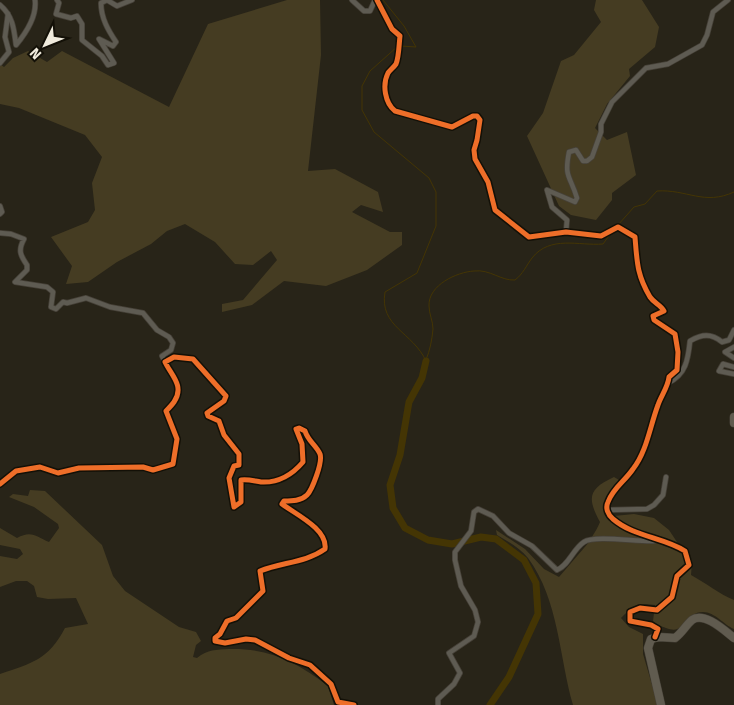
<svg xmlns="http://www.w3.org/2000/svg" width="734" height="705" font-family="'Fira Sans',sans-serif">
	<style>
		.green { fill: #453c22 }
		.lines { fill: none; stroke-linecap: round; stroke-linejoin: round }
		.stream { stroke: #443504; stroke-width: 1 }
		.river { stroke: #443504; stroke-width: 7 }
		.minor-casing { stroke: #464138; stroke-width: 6 }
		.primary-casing { stroke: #464138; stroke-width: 9 }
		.minor { stroke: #5e5b52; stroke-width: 4.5 }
		.primary { stroke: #605b4f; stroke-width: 8 }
		.cycleway-casing { stroke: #131007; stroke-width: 8 }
		.cycleway { stroke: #ee6e29; stroke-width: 5 }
	</style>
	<rect width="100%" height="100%" fill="#282418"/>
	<g class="green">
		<path d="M 287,0 L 320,0 L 321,55 L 308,171 L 335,169 L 378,192 L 383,212 L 361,205 L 352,212 L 390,232 L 402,232 L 402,245 L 367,270 L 326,286 L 284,281 L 252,305 L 222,312 L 222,304 L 243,300 L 277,260 L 271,251 L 253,265 L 235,264 L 215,242 L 185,224 L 167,231 L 151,244 L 117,262 L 88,282 L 66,284 L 72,266 L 51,237 L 88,222 L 95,210 L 92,183 L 102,157 L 85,135 L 19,108 L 0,104 L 0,64 L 4,67 L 13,58 L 28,51 L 47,62 L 62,51 L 169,107 L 208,24 Z"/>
		<path d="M 596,0 L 642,0 L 659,27 L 655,47 L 629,69 L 630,76 L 607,104 L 595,128 L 607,140 L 627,132 L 636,175 L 612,193 L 612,200 L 596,220 L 571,215 L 559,206 L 527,136 L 543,113 L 561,61 L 574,55 L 601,22 L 594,10 Z"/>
		<path d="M 614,477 L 619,480 C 608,493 600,505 610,521 L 613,522 L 614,516 L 634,514 L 654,518 L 669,530 L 679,545 L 688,549 L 692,562 L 691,575 C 706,583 719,594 734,600 L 734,629 C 724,625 715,612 703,612 C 683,612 687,636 666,628 C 661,626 657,625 653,621 L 655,605 C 639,602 631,607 621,618 L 629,627 L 643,634 L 643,654 L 658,705 L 573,705 C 559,657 559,600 528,558 C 520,548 507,541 497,535 L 496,530 L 525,549 L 544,569 L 559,577 L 590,541 C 593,534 597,530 600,522 C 587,498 588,489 614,477 Z"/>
		<path d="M 30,490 L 45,491 L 102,545 L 113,576 L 125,591 L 179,627 L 196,632 L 201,641 L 196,645 L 193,657 L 197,658 C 208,649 216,650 229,649 C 269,648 297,662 328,686 L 334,705 L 0,705 L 0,674 C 32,663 48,660 65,628 L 88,624 L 76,598 L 48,599 L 37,597 L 34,586 L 27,581 L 16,581 L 0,587 L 0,556 L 17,559 L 23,554 L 20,549 L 0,545 L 0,528 L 17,538 C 31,530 36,536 49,542 L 59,528 L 58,524 L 34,507 L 9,497 L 13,494 L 28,496 Z"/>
	</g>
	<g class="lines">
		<g class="stream">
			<path d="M 383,0 L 404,26 L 416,47 L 401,46"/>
			<path d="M 398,46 L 370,71 L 362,86 L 362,110 L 374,132 L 429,178 L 436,192 L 436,226 L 417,273 L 385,292 C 379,327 413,332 426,361"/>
			<path d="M 618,225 L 634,207 L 645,204 L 657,191 C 687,189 704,206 734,192"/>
			<path d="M 426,360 C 430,350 432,340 433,329 C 433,321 429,314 429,306 C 428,285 457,272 474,271 C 490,269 501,281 515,280 C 523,274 526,266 532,258 C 550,235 579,246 603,244 L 611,233"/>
		</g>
		<path class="river" d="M 426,361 L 422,378 L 409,402 L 400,455 L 390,485 L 393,508 L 405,528 L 428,540 L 452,544 L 481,537 L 496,539 L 524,560 L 536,583 L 538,614 L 509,677 L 490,705"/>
		<g class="minor-casing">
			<g id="minor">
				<path d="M 57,0 L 59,3 L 56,14 L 71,18 L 77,16 L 82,24 L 82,40 L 102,56 L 108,65 L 114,63 L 99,39 L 113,46 L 116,42 C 108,30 101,18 101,3 L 107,0 L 117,6 L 132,0"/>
				<path d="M 352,0 L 364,11 L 370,11 L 375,0"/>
				<path d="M 377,0 L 392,29 L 400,36 C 399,44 399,57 396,64 C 394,67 390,70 388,73 C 382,85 385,103 395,111 L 452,127 L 473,116 L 477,116 L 480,120 L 477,140 L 474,150 L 475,159 L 488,182 L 495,210 L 529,237 L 566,232 L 601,236 L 618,227 L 635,237 C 637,262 637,275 650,297 C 654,303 661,305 664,311 L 653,316 L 654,320 L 675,334 L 678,352 L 677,370 L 669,377 C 668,387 661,396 658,405 C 650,426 647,451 633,469 C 625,481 613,488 608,502 C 605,508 608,515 613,519 C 634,537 663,537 685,551 L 689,565 L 677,576 L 672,597 L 657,610 L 640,608 L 630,612 L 630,621 L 651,625 L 658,629 L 655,637"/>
				<path d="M 0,5 C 13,16 14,29 16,45 C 26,33 37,16 35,0"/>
				<path d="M 0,63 L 9,52 L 5,37 L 8,14"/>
				<path d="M 0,206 L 2,212 L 0,214"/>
				<path d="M 566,232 L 567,220 L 552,207 L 547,190 L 575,202 L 577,198 C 570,175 564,178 569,152 L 576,150 L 583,161 L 587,161 L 592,157 L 601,132 L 601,124 L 612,102 L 646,68 L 668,64 L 702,45 L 707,35 L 713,12 L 728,0"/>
				<path d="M 0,233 L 11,234 L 24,239 C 18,250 20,255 27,265 L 27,270 L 15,282 L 47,287 L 53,292 L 51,307 L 56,309 L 63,302 L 67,303 L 86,298 L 110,307 L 143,313 L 157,330 L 169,337 L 173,343 L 171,350 L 162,356 L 165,362"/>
				<path d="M 734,347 L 725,352 L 734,358"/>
				<path d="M 734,367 L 723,364 L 719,371 L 734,374"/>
				<path d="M 668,383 C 686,374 688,360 690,341 C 702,334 711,333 722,342 L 729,340 L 734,330"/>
				<path d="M 0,484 L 16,471 L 40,467 L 58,473 L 79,468 L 143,467 L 153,470 L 173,464 L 177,439 L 166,411 C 169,408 172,405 174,402 C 185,386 171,375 165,362 L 174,357 L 193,359 L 226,396 L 224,401 L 207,413 L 208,416 L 219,421 L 224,435 L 239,454 L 239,465 L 234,466 L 229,478 L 234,507 L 241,502 L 241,480 C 248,479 254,481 261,482 C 278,483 292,475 303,462 L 302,444 L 296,429 L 299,428 L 305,431 C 308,441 316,445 320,454 C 323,462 312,490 307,495 C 301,501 292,501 284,501 L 282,504 C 295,514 328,529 325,549 C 305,563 282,562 260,571 L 263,591 L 236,618 L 227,621 L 220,634 L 215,638 L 215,641 L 225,643 L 246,639 L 255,640 L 289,658 L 310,665 L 331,684 L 338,702 L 354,705"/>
				<path d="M 607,510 L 647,509 L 654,505 L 663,495 L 666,477"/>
				<path d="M 438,705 L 438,699 L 454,684 L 460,673 L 449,653 L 474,636 L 478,622 L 475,610 L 461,586 L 455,560 L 455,552 L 471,531 L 474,512 L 478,509 L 493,516 L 509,533 L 532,546 L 557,570 C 569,565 573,549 584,542 C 595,535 637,542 654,541"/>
			</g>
		</g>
		<g class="primary-casing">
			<g id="primary">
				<path d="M 734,417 L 734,423"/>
				<path d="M 661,705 L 648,648 L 651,639 L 659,637 L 675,638 C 682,633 686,625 692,620 C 704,611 725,631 734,638"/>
			</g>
		</g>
		<use href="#minor" class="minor"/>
		<use href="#primary" class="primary"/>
		<g class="cycleway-casing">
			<g id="cycleway">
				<path d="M 377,0 L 392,29 L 400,36 C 399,44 399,57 396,64 C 394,67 390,70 388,73 C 382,85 385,103 395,111 L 452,127 L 473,116 L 477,116 L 480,120 L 477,140 L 474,150 L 475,159 L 488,182 L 495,210 L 529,237 L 566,232 L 601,236 L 618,227 L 635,237 C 637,262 637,275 650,297 C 654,303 661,305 664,311 L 653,316 L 654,320 L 675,334 L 678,352 L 677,370 L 669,377 C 668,387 661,396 658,405 C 650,426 647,451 633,469 C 625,481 613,488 608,502 C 605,508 608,515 613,519 C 634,537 663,537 685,551 L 689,565 L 677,576 L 672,597 L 657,610 L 640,608 L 630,612 L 630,621 L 651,625 L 658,629 L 655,637"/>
				<path d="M 0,484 L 16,471 L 40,467 L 58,473 L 79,468 L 143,467 L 153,470 L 173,464 L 177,439 L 166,411 C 169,408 172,405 174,402 C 185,386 171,375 165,362 L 174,357 L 193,359 L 226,396 L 224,401 L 207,413 L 208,416 L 219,421 L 224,435 L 239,454 L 239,465 L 234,466 L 229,478 L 234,507 L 241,502 L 241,480 C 248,479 254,481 261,482 C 278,483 292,475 303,462 L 302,444 L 296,429 L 299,428 L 305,431 C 308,441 316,445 320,454 C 323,462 312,490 307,495 C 301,501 292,501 284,501 L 282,504 C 295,514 328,529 325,549 C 305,563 282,562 260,571 L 263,591 L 236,618 L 227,621 L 220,634 L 215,638 L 215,641 L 225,643 L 246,639 L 255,640 L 289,658 L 310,665 L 331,684 L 338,702 L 354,705"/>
			</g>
		</g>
		<use href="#cycleway" class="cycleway"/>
	</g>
	<g transform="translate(45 45) rotate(227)" stroke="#131007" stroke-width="4" paint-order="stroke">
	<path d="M0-4L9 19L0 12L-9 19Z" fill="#f0ebdd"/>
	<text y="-8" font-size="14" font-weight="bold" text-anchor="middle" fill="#f0ebdd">N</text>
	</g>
</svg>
